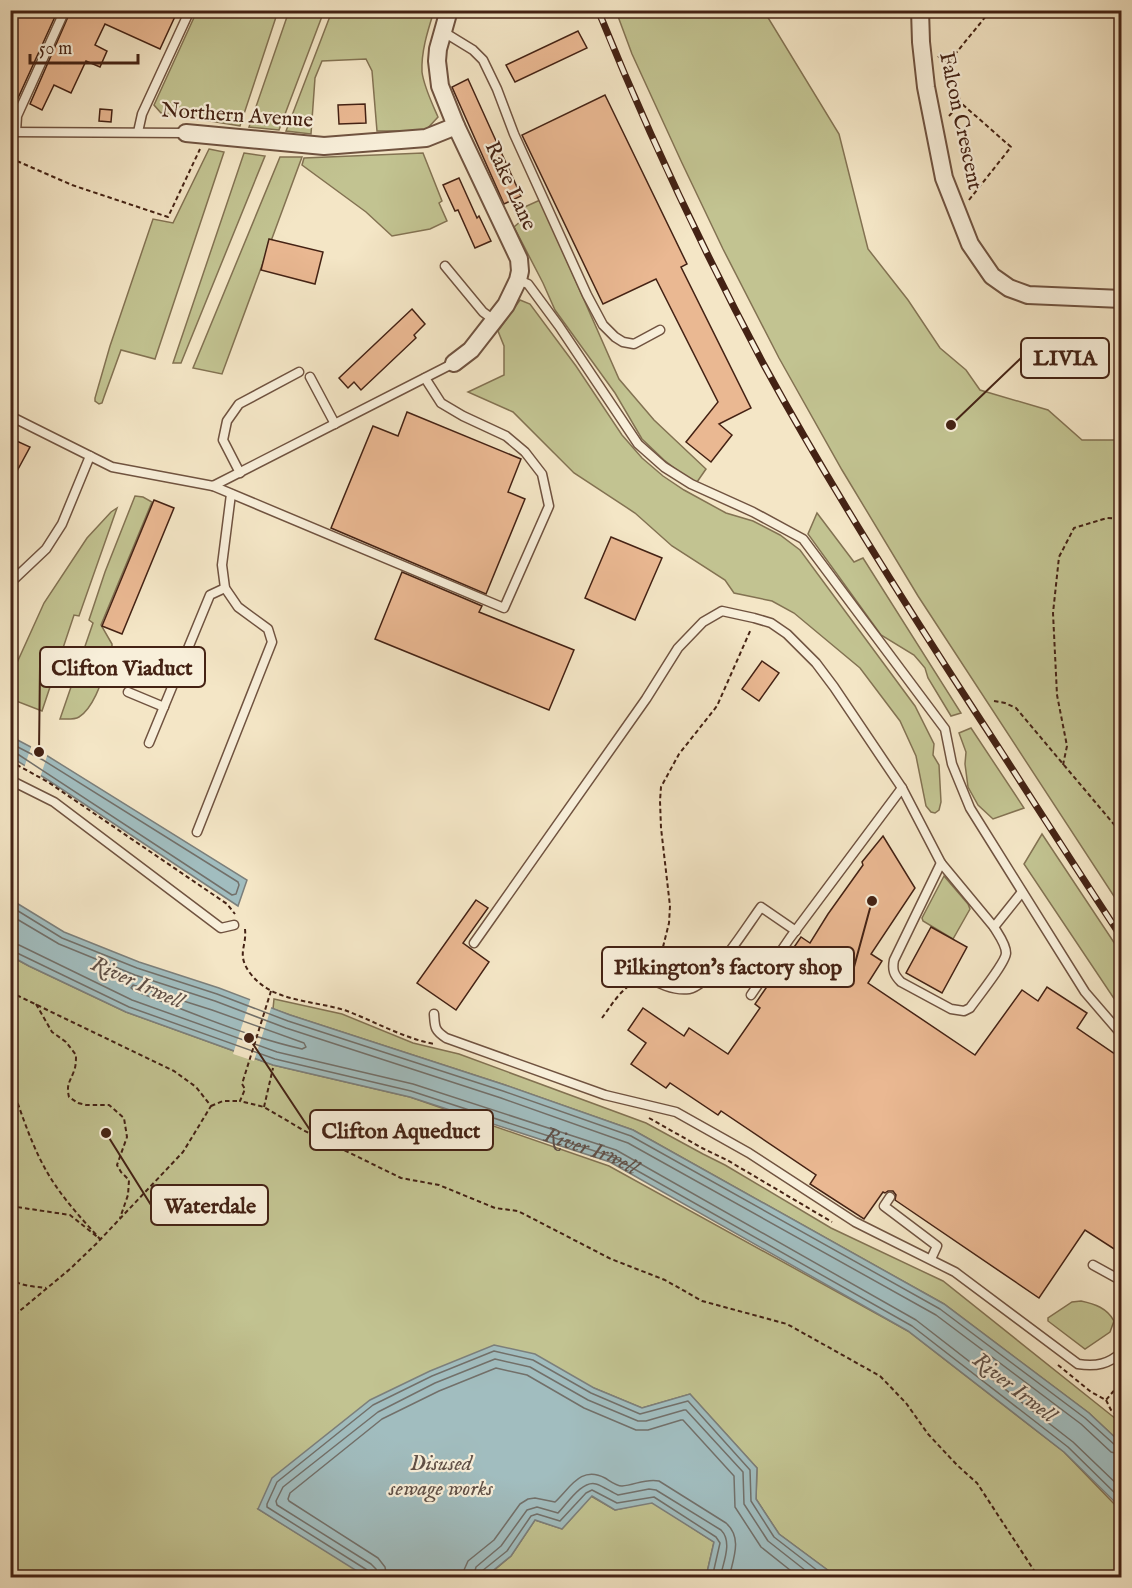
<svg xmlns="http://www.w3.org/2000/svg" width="1132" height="1588" font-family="'IM FELL English',serif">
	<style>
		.green { fill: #c2c391; stroke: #837252; stroke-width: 1.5 }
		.water { fill: #a1bdbf; stroke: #7c7f7b; stroke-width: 1.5 }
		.pier { fill: #f4e6c6 }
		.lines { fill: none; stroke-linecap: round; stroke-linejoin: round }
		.shore { stroke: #72706a; stroke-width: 1.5 }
		.building { fill: #eab892; stroke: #442214; stroke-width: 1.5 }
		.service-casing { stroke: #705340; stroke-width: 11 }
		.minor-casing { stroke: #705340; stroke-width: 20 }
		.path { stroke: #442214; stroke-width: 2; stroke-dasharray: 4.5 3; stroke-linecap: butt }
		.service { stroke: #f8efda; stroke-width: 8 }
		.minor { stroke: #f8efda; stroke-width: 16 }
		.rail-casing { stroke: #442214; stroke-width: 7 }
		.rail { stroke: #f8efda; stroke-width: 4.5; stroke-dasharray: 14; stroke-linecap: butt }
		.labels { text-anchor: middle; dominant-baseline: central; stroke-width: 4.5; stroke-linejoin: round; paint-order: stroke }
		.street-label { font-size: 21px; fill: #442214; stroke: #f8efda }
		.water-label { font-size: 22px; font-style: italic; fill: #605047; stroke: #f8efda }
		.leader { fill: none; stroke: #442214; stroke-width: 2 }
		.callout-dot { fill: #442214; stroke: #f8efda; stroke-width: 2 }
		.callout { fill: #f8efda; stroke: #442214; stroke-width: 2 }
		.callout-label { font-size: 22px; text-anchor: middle; font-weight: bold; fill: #442214 }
	</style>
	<rect width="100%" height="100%" fill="#f4e6c6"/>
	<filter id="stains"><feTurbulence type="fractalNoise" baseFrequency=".00333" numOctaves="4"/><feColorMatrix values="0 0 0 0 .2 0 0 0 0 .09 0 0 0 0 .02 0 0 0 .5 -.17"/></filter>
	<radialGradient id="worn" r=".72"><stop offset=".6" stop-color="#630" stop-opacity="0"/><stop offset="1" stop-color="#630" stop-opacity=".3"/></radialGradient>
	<g class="green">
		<path d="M 197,11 L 278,11 L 240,126 L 161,113 L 154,105 Z"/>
		<path d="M 289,11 L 324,11 L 279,130 L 249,127 Z"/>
		<path d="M 332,11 L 434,11 C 428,30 421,51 422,72 C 424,87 432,103 438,117 L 425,131 L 377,131 L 372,71 L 366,59 L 322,61 L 315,78 L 311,134 L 286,131 Z"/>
		<path d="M 616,11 L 764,11 L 839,134 L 868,249 L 908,300 L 940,348 L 966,370 L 980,390 L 1048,410 L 1082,440 L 1121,440 L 1121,907 L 918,596 L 842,470 L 779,358 L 723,249 L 682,163 L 632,54 Z"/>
		<path d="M 209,149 L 224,152 L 155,359 L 121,350 L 104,397 L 102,403 L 99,404 L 95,401 L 95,398 L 110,346 L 153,219 L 173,223 Z"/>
		<path d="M 244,153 L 265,156 L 181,363 L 173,363 Z"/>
		<path d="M 423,153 L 442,201 L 439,203 L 447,221 L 430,229 L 392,236 L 366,212 L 302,165 L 304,158 Z"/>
		<path d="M 280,157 L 302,157 L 222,374 L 193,368 Z"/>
		<path d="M 540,200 L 619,379 L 654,420 L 706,469 L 697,482 L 686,477 L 664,460 L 642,439 L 615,393 L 555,310 L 543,283 L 514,227 L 521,221 L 518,210 Z"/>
		<path d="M 520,300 L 530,304 L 576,366 L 622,435 L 642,458 L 663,476 L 684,490 L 726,513 L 753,521 L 780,535 L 800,550 L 915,706 L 934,744 L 933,755 L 939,765 L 941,802 L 939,810 L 935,813 L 931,812 L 926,806 L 916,756 L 900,721 L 860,668 L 794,613 L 772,601 L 734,593 L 725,580 L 672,546 L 635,513 L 574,473 L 513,412 L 468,392 L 504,375 L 504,346 L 498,331 Z"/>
		<path d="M 135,496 L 143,497 L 152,502 L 101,625 L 112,644 L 112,652 C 105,670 96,707 79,717 C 74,720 66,719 60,719 L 93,623 L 89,620 L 105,572 Z"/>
		<path d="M 117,508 L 79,616 L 74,615 L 42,711 L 11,699 L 11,676 L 44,603 L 87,538 L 111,512 Z"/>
		<path d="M 817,513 L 854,562 L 863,558 L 961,713 L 951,716 L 928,678 L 925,668 L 920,662 L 914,655 L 881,635 L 808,534 Z"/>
		<path d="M 971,728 L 1024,808 L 993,819 L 978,805 L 968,787 L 965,764 L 966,752 L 959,733 Z"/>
		<path d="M 1042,834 L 1121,953 L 1121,1009 L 1024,864 Z"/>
		<path d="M 944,876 L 968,904 L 970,909 L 953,939 L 923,921 L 922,918 Z"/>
		<path d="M 10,956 L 29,966 L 126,1012 L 273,1065 L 410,1097 L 609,1166 L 908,1331 L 1064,1452 L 1121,1511 L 1121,1577 L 837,1577 L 779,1534 L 756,1499 L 757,1468 L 690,1394 L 642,1408 L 594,1388 L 258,1509 L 368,1577 L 11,1577 Z"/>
		<path d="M 274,999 L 342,1014 L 413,1043 L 459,1054 L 646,1123 L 703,1154 L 725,1165 L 831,1228 L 943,1281 L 1121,1423 L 1121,1443 L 1089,1413 L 944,1304 L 633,1130 L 505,1085 L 290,1015 L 273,1009 Z"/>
		<path d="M 1081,1301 C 1095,1304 1107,1308 1114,1321 L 1110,1332 L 1085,1349 L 1048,1321 L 1048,1318 L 1072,1302 Z"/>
		<path d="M 591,1496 L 615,1510 L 652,1502 L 714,1542 L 706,1577 L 485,1578 L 511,1556 L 535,1520 L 562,1529 Z"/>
	</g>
	<g class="water">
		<path d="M 10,736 L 46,755 L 247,880 L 238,906 L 48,780 L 11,757 Z"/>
		<path d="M 10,899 L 64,932 L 139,962 L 219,988 L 290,1015 L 505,1085 L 633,1130 L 944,1304 L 1089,1413 L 1121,1443 L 1121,1508 L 1064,1452 L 908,1331 L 610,1162 L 410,1097 L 273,1065 L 126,1012 L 29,966 L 11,956 Z"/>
		<path d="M 494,1345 L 535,1354 L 594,1388 L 642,1408 L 690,1394 L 757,1468 L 756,1499 L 779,1534 L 837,1577 L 706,1577 L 714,1542 L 652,1503 L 615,1510 L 592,1496 L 562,1529 L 535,1520 L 511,1556 L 485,1577 L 368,1578 L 258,1509 L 272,1478 L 370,1400 L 430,1371 Z"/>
	</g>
	<g class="pier">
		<path d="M 32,744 L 48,753 L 40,778 L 24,768 Z"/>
		<path d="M 251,997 L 272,1005 L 254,1061 L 233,1054 Z"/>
	</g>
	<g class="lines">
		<g class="shore">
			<path d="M 10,743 L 43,760 L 238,882 L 239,885 L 236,894 L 232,895 L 16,753 L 10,752"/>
			<path d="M 10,906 L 62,938 L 137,968 L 217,994 L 288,1021 L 503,1091 L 631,1136 L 940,1309 L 1085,1418 L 1116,1446 L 1122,1447"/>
			<path d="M 10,915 L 59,944 L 135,975 L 215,1001 L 286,1028 L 501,1098 L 628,1143 L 936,1315 L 1081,1424 L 1111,1452 L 1122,1455"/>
			<path d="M 10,944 L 19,945 L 132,1000 L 277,1052 L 413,1084 L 616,1150 L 916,1320 L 1073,1442 L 1122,1489"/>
			<path id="s1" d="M 10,951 L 15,952 L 129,1007 L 275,1059 L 411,1091 L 613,1157 L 912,1326 L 1068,1447 L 1122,1500"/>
			<path d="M 133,985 L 212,1010 L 304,1043 L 306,1047 L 302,1049 C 245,1036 190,1012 135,991 L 131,988 Z"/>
			<path d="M 370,1578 L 370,1573 L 367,1570 L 267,1507 L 267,1504 L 277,1482 L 373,1405 L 432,1376 L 494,1351 L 533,1360 L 591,1393 L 640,1414 L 688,1401 L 750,1470 L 751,1501 L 774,1537 L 827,1578"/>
			<path d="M 378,1578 L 376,1569 L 371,1564 L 277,1505 L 276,1501 L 283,1487 L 378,1412 L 435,1383 L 495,1359 L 530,1367 L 588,1400 L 638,1421 L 646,1421 L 684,1410 L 686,1410 L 743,1472 L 744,1504 L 768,1541 L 815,1578"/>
			<path d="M 387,1578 L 385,1567 L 378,1558 L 289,1501 L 288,1499 L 290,1493 L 382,1419 L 439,1391 L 496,1368 L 527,1375 L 584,1408 L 636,1430 L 648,1430 L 681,1420 L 683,1420 L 734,1476 L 735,1507 L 761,1547 L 800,1578"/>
			<path d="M 464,1578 L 464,1570 L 468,1561 L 494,1540 L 520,1504 L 528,1499 L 535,1498 L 555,1502 C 570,1488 581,1465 605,1478 C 610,1481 616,1486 622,1486 C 635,1485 646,1478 659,1481 L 726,1523 C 743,1538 733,1559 729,1578"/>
			<path d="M 473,1578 L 476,1567 L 501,1546 L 527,1510 L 537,1507 L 558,1513 C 567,1504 582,1480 596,1484 C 603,1486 611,1492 618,1495 L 649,1489 L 656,1490 L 721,1530 C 733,1542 723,1563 720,1578"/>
			<path d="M 480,1578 L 482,1571 L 507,1551 L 531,1516 L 537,1514 L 560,1521 L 586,1493 L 592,1490 L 617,1503 L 654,1497 L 716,1537 L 720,1543 L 712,1578"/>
		</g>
	</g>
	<g class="building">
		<path d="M 10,10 L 58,10 L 18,98 L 10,95 Z"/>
		<path d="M 71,10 L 178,10 L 160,49 L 105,24 L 95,45 L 107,51 L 100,67 L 86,61 L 71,93 L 54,85 L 42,110 L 30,104 Z"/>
		<path d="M 578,31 L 587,48 L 515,82 L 506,65 Z"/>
		<path d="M 468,79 L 521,196 L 504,204 L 452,87 Z"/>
		<path d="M 605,95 L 687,264 L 681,267 L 751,408 L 719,424 L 732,435 L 711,462 L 686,442 L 718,402 L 656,279 L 603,304 L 522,135 Z"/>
		<path d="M 365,104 L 366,123 L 339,124 L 338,105 Z"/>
		<path d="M 100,109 L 112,110 L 111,122 L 99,121 Z"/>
		<path d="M 459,178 L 477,218 L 479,216 L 491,241 L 475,248 L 458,210 L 455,211 L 443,185 Z"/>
		<path d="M 269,239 L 323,252 L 315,284 L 261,270 Z"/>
		<path d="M 412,309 L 425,324 L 414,335 L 416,338 L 361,390 L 354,382 L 348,388 L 339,378 Z"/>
		<path d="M 407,412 L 521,459 L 508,492 L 525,499 L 486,594 L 331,528 L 373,426 L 398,436 Z"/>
		<path d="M 10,438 L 30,447 L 10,484 Z"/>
		<path d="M 154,500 L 174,508 L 122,634 L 102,626 Z"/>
		<path d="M 611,537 L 662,558 L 635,620 L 585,598 Z"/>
		<path d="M 402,572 L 482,606 L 479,612 L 574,650 L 549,710 L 375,639 Z"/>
		<path d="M 762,661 L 779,673 L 759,701 L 742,689 Z"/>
		<path d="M 883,836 L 915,888 L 871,954 L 882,961 L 868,983 L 975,1055 L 1022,990 L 1038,1001 L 1047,987 L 1087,1013 L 1077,1028 L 1122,1059 L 1122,1090 L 1116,1099 L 1122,1103 L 1122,1254 L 1085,1230 L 1039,1298 L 895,1200 L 896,1195 L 893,1191 L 888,1191 L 885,1193 L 883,1192 L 864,1219 L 810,1184 L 816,1175 L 721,1111 L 718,1115 L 670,1083 L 666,1088 L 631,1064 L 646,1043 L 628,1030 L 643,1008 L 684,1036 L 689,1028 L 728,1054 L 760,1008 L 755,1004 L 801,937 L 810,943 L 828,914 L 863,865 L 862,862 Z"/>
		<path d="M 476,900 L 488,908 L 463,943 L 489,962 L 456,1010 L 417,983 Z"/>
		<path d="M 931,927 L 967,947 L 942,993 L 906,973 Z"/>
	</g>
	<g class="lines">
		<g class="service-casing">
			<g id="service">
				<path d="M 442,31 L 473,50 L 483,60 L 497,89 L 514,134 L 587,295 L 603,325 L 615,337 L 623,342 L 634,344 L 660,330"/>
				<path d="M 10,132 L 186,133"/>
				<path d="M 16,132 L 17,116 L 65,10"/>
				<path d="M 138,132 L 142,114 L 190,10"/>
				<path d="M 445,266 L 483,312 L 494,320"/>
				<path d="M 518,280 L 528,284 L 559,326 L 638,444 L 664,467 L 691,484 L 753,512 L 803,539 L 945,729 L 952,764 L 970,808 L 1085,992 L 1122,1035"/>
				<path d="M 310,377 L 335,424"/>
				<path d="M 10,416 L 112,467 L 213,486 L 454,363"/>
				<path d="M 240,473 L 223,440 L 227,421 L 239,404 L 299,372"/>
				<path d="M 213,486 L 504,608 L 549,506 L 542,474 L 525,452 L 506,436 L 463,416 L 441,403 L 425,378"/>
				<path d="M 10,583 L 46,549 L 62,524 L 90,456"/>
				<path d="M 128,692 L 164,707"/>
				<path d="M 149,743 L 210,595 L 225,588"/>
				<path d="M 10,780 L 54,802 L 221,928 L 234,925"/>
				<path d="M 197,832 L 272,642 L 268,629 L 238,607 L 225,588 L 222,565 L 231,494"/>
				<path d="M 941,863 L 894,960 C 892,970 894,975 901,982 L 951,1009 L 964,1011 L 970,1008 C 977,998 1006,962 1006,953 C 1006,944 998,934 994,927 L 1022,892"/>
				<path d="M 474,943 L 646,699 L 678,648 L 703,622 L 722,611 L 754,618 L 771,623 L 787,634 L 816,663 L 834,687 L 902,788"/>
				<path d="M 645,976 C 658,983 673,991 689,989 C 711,985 747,926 761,907 L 796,931"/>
				<path d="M 751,995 L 790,938 L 902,788 L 941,863 L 994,927"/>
				<path d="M 434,1014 C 435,1027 434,1030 446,1038 L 605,1095 L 676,1112 L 749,1153 L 855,1222 L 955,1272 L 1078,1364 C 1096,1367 1109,1364 1122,1352"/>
				<path d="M 890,1197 L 884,1206 L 937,1246 L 931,1259"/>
				<path d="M 1093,1265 L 1122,1281"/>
			</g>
		</g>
		<g class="minor-casing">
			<g id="minor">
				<path d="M 449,10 L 438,49 L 437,61 L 440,86 L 456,126 L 519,259 L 520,271 L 518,280 L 506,305 L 471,350 L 454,363"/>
				<path d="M 920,10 L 921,42 L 926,87 L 944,178 L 970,244 L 992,276 L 1009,288 L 1028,295 L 1122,299"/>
				<path d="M 186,133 L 324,146 L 426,138 L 456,126"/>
			</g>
		</g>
		<g class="path">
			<path d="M 938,56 L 947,64"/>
			<path d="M 949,116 L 961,103"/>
			<path d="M 10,158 L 72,185 L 168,217 L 200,149"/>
			<path d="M 969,200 L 1011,147 L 961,103 L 947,64 L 991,10"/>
			<path d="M 994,701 L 1005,703 L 1016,708 L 1122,834"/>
			<path d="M 10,761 L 48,782 L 227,904 L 235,914"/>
			<path d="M 1063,765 L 1067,746 L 1057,695 L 1053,613 L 1059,557 L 1074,528 L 1107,518 L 1122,519"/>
			<path d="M 245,929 C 247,947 236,954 250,973 C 272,1003 315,1000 347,1011 C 376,1022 403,1038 434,1044"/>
			<path d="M 651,966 L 663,947 L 669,923 L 670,906 L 661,828 L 660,801 L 661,787 L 679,754 L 717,706 L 751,629"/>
			<path d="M 271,991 L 242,1084 L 245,1089 L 240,1101 L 264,1107 L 303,1130 L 401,1178 L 439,1185 L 495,1208 L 518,1211 L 611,1259 L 665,1280 L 702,1301 L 787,1324 L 880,1376 L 906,1403 L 928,1434 L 957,1465 L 977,1483 L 1039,1578"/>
			<path d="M 10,992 L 174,1071 L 196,1087 L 211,1106 L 183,1152 L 148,1189 L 96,1244 L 70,1269 L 10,1319"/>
			<path d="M 36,1004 L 52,1032 L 66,1042 L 76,1055 C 76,1060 76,1066 74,1071 C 70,1082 66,1084 69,1097 L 78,1103 L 86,1105 L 109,1105 L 124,1118 L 127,1137 L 117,1165 L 121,1172 L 129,1180 L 128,1195 L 120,1218"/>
			<path d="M 602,1018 C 611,1006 621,988 636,982"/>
			<path d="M 10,1082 C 22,1114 32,1148 50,1177 C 64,1200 82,1219 100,1239 L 70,1215 L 10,1206"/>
			<path d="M 211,1106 L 223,1101 L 240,1101"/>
			<path d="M 264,1107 L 273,1068"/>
			<path d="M 649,1118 L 702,1148 L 727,1160 L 832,1222"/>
			<path d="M 10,1277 C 19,1287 34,1286 46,1288"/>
			<path d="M 1058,1365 L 1091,1392 L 1106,1400 L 1122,1381"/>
			<path d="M 1106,1400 L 1111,1410 L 1122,1419"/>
		</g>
		<use href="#service" class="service"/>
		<use href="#minor" class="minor"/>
		<g class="rail-casing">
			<path id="rail" d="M 598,10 C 647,131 703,250 764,365 C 829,484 902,599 976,713 C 1025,788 1073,864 1122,938"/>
		</g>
		<use href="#rail" class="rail"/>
	</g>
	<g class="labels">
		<g class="street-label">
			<text transform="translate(237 116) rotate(4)">Northern Avenue</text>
			<text transform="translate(960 121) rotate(78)">Falcon Crescent</text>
			<text transform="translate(510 186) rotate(65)">Rake Lane</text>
		</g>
		<g class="water-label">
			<text transform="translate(137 983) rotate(24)">River Irwell</text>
			<text stroke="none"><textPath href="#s1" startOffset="616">River Irwell</textPath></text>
			<text transform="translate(1014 1388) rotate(38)">River Irwell</text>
			<text x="441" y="1464">Disused<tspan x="441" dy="25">sewage works</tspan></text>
		</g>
	</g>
	<path class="leader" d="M951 425L1021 358M39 752L40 667M872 901L854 967M249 1038L310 1130M106 1133L151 1205"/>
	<g class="callout-dot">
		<circle cx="951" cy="425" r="6"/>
		<circle cx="39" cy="752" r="6"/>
		<circle cx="872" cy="901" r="6"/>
		<circle cx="249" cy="1038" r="6"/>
		<circle cx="106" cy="1133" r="6"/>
	</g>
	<g class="callout">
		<rect x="1021" y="338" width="88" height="40" rx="6"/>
		<rect x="40" y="647" width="165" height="40" rx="6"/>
		<rect x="602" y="947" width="252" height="40" rx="6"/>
		<rect x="310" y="1110" width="183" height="40" rx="6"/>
		<rect x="151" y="1185" width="117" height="40" rx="6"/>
	</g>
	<g class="callout-label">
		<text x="1065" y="365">LIVIA</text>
		<text x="122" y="675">Clifton Viaduct</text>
		<text x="728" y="974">Pilkington's factory shop</text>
		<text x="401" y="1138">Clifton Aqueduct</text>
		<text x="210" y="1213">Waterdale</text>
	</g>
	<rect width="1132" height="1588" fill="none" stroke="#f4e6c6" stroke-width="36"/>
	<rect x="12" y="12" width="1108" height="1564" fill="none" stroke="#442214" stroke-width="3"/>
	<rect x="18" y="18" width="1096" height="1552" fill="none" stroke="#442214" stroke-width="1.5"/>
	<path d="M30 54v9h108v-9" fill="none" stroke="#442214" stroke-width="3"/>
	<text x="39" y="54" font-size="18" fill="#442214" stroke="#f8efda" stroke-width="4.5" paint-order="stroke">50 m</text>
	<rect width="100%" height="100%" filter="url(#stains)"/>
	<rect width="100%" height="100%" fill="url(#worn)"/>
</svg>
